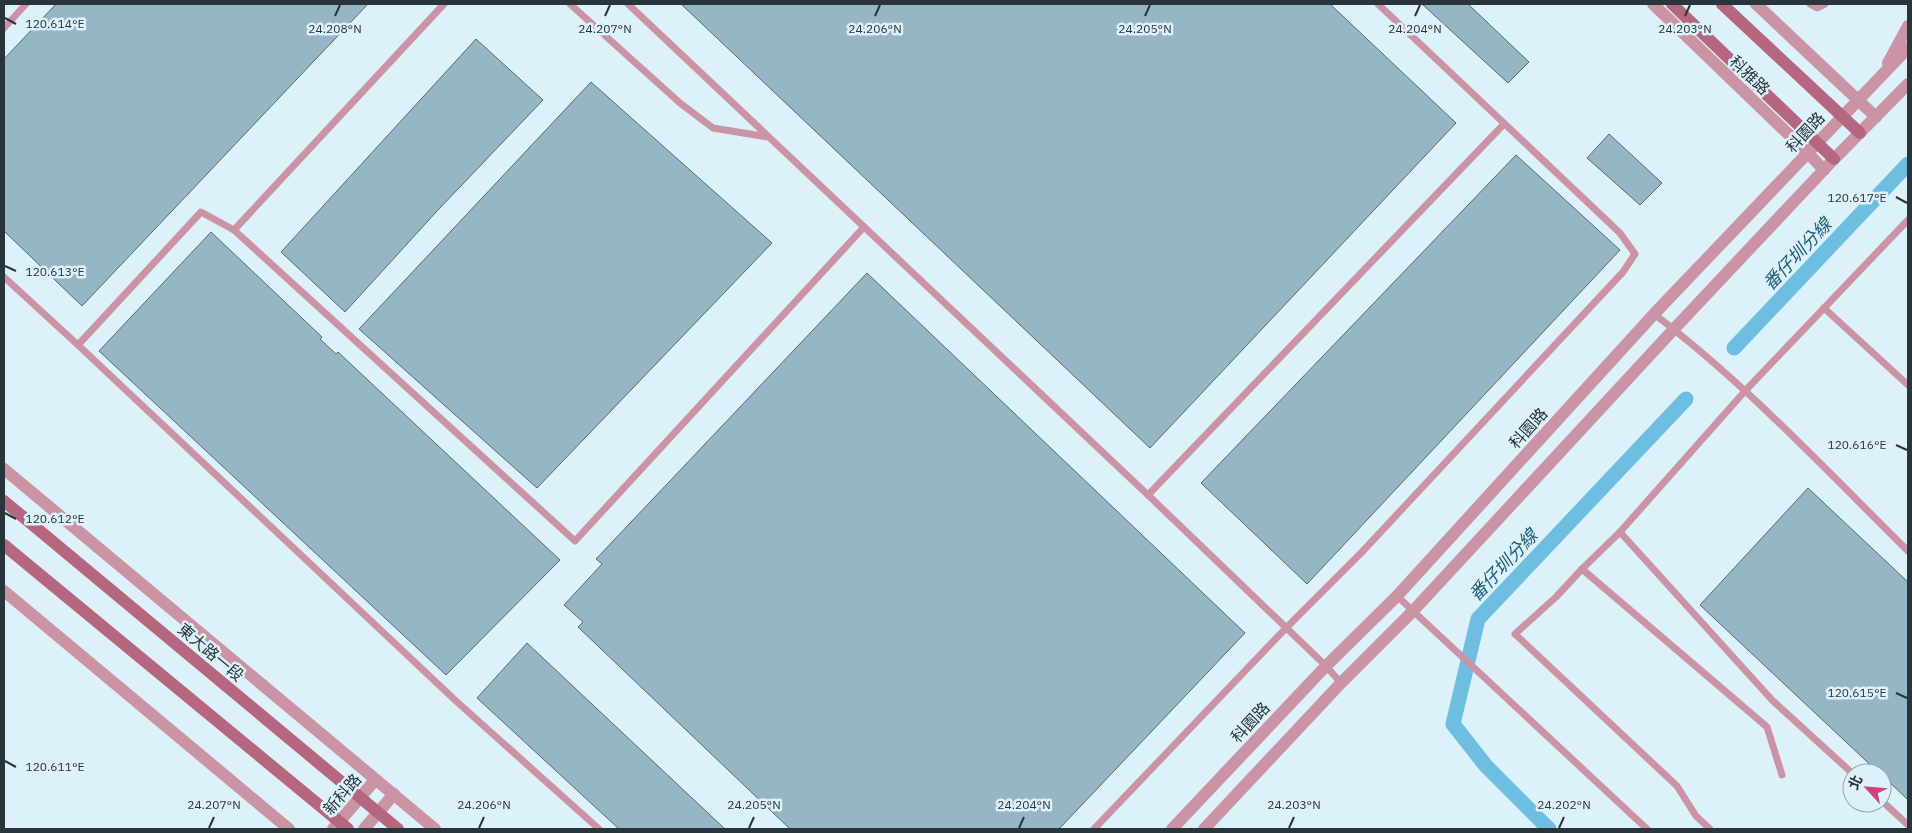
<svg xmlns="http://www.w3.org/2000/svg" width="1912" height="833" font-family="'IBM Plex Sans','Noto Sans TC',sans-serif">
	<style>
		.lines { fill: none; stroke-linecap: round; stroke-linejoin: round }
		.canal { stroke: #6ebee1; stroke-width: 15 }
		.building { fill: #96b6c6; stroke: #4f6d7b }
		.lane { stroke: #cb94a4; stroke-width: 7 }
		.street { stroke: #cb94a4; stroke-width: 12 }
		.secondary { stroke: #b66780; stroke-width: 12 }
		.ticks { fill: none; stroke: #28353b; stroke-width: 2 }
		.labels { text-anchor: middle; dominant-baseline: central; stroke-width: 5; stroke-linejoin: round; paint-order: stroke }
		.street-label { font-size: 16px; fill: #28353b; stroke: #ddf1fb }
		.water-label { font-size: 18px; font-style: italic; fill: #1f5d76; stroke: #ddf1fb }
		.ticks-label { font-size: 12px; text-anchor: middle; fill: #28353b; stroke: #ddf1fb; stroke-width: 5; stroke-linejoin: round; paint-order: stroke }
	</style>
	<rect width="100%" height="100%" fill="#ddf1fb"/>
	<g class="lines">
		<g class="canal">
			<path d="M 1734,348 L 1908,164"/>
			<path d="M 1549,829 L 1486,766 L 1453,724 L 1478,619 L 1686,399"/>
		</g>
	</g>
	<g class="building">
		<path d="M 56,4 L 368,4 L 82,306 L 4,231 L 4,59 Z"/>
		<path d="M 681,4 L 1330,4 L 1456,123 L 1150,448 Z"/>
		<path d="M 1422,4 L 1468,4 L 1529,62 L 1508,83 Z"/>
		<path d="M 476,39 L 543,100 L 438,210 L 345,312 L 281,252 Z"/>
		<path d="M 591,82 L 772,243 L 537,488 L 359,329 Z"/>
		<path d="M 1609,134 L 1662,183 L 1640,205 L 1587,158 Z"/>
		<path d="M 1516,155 L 1620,250 L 1307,584 L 1201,483 Z"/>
		<path d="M 211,232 L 322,337 L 320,339 L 336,354 L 338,352 L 560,560 L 446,675 L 99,351 Z"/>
		<path d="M 867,273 L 1245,633 L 1059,829 L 790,829 L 578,627 L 583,622 L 564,605 L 602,564 L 596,559 Z"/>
		<path d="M 1808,488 L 1908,582 L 1908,800 L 1882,775 L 1882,773 L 1879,773 L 1700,605 Z"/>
		<path d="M 527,643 L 725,829 L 619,829 L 477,698 Z"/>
	</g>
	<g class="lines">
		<g class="lane">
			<path d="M 444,4 L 234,230 L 575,541 L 864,227"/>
			<path d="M 570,4 L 680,103 L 713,128 L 768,137"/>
			<path d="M 628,4 L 1148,495"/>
			<path d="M 1810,4 L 1817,8 L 1825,4"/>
			<path d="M 4,28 L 26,4"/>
			<path d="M 4,277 L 78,345 L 201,212 L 234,230"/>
			<path d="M 1824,308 L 1908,385"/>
			<path d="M 1654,314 C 1746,384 1826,470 1908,551"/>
			<path d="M 78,345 L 456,701 L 599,829"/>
			<path d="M 1620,532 L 1745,391 L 1908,220"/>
			<path d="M 1582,569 L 1620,532 L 1772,700 L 1852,773"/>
			<path d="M 1397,596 L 1647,829"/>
			<path d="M 1341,683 L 1326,666 L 1148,495 L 1504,124"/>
			<path d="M 1882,801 L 1908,825"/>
			<path d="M 1094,829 L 1286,628 L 1362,552 L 1623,272 L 1635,254 L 1620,233 L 1378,4"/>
			<path d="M 1710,829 L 1696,816 L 1677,786 L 1515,634 L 1556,597 L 1582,569 L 1767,727 L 1782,775"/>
		</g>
		<g class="street">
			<path d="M 1653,4 L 1808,153 L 1824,170"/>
			<path d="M 1756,4 L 1876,117"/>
			<path d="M 1888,63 L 1908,26"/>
			<path d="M 4,469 L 435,829"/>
			<path d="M 4,591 L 289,829"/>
			<path d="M 333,829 L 375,780"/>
			<path d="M 364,829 L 394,794"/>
			<path d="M 1172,829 L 1326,666 L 1397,596 L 1654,314 L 1908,48"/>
			<path d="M 1204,829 L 1341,683 L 1413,611 L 1674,329 L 1834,159 L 1908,84"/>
		</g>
		<g class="secondary">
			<path d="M 1672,4 L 1834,159"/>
			<path d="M 1722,4 L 1860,133"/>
			<path d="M 4,501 L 398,829"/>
			<path d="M 4,545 L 348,829"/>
		</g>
	</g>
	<path class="ticks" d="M 335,16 L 340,5M 605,16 L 610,5M 875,16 L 880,5M 1145,16 L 1150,5M 1415,16 L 1420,5M 1685,16 L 1690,5M 5,18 L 16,24M 1896,197 L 1907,203M 5,266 L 16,271M 1896,445 L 1907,450M 5,513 L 16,519M 1896,693 L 1907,698M 5,761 L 16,767M 209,828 L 214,817M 479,828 L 484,817M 749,828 L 754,817M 1019,828 L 1024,817M 1289,828 L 1294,817M 1559,828 L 1564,817"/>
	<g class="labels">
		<g class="street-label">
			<text transform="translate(1750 75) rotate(44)">科雅路</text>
			<text transform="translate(1805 132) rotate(-47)">科園路</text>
			<text transform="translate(1528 428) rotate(-48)">科園路</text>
			<text transform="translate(211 652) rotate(40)">東大路一段</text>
			<text transform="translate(1250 722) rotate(-47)">科園路</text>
			<text transform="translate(342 794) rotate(-49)">新科路</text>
		</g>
		<g class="water-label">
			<text transform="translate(1797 254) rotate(-47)">番仔圳分線</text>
			<text transform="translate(1503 565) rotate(-47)">番仔圳分線</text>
		</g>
	</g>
	<g class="ticks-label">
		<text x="55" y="28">120.614°E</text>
		<text x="335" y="33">24.208°N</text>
		<text x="605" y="33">24.207°N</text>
		<text x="875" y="33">24.206°N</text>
		<text x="1145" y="33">24.205°N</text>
		<text x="1415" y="33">24.204°N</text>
		<text x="1685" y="33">24.203°N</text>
		<text x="1857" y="202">120.617°E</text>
		<text x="55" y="276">120.613°E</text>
		<text x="1857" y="449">120.616°E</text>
		<text x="55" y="523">120.612°E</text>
		<text x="1857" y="697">120.615°E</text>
		<text x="55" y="771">120.611°E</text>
		<text x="214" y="809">24.207°N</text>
		<text x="484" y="809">24.206°N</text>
		<text x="754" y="809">24.205°N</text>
		<text x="1024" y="809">24.204°N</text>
		<text x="1294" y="809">24.203°N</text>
		<text x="1564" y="809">24.202°N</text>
	</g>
	<rect width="1912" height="833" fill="none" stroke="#28353b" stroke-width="10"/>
	<g transform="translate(1867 788) rotate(296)"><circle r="24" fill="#ddf1fb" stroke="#95a6ae"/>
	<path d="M0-4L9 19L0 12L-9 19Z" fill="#cd4279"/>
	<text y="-8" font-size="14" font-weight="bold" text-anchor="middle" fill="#28353b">北</text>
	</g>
</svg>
